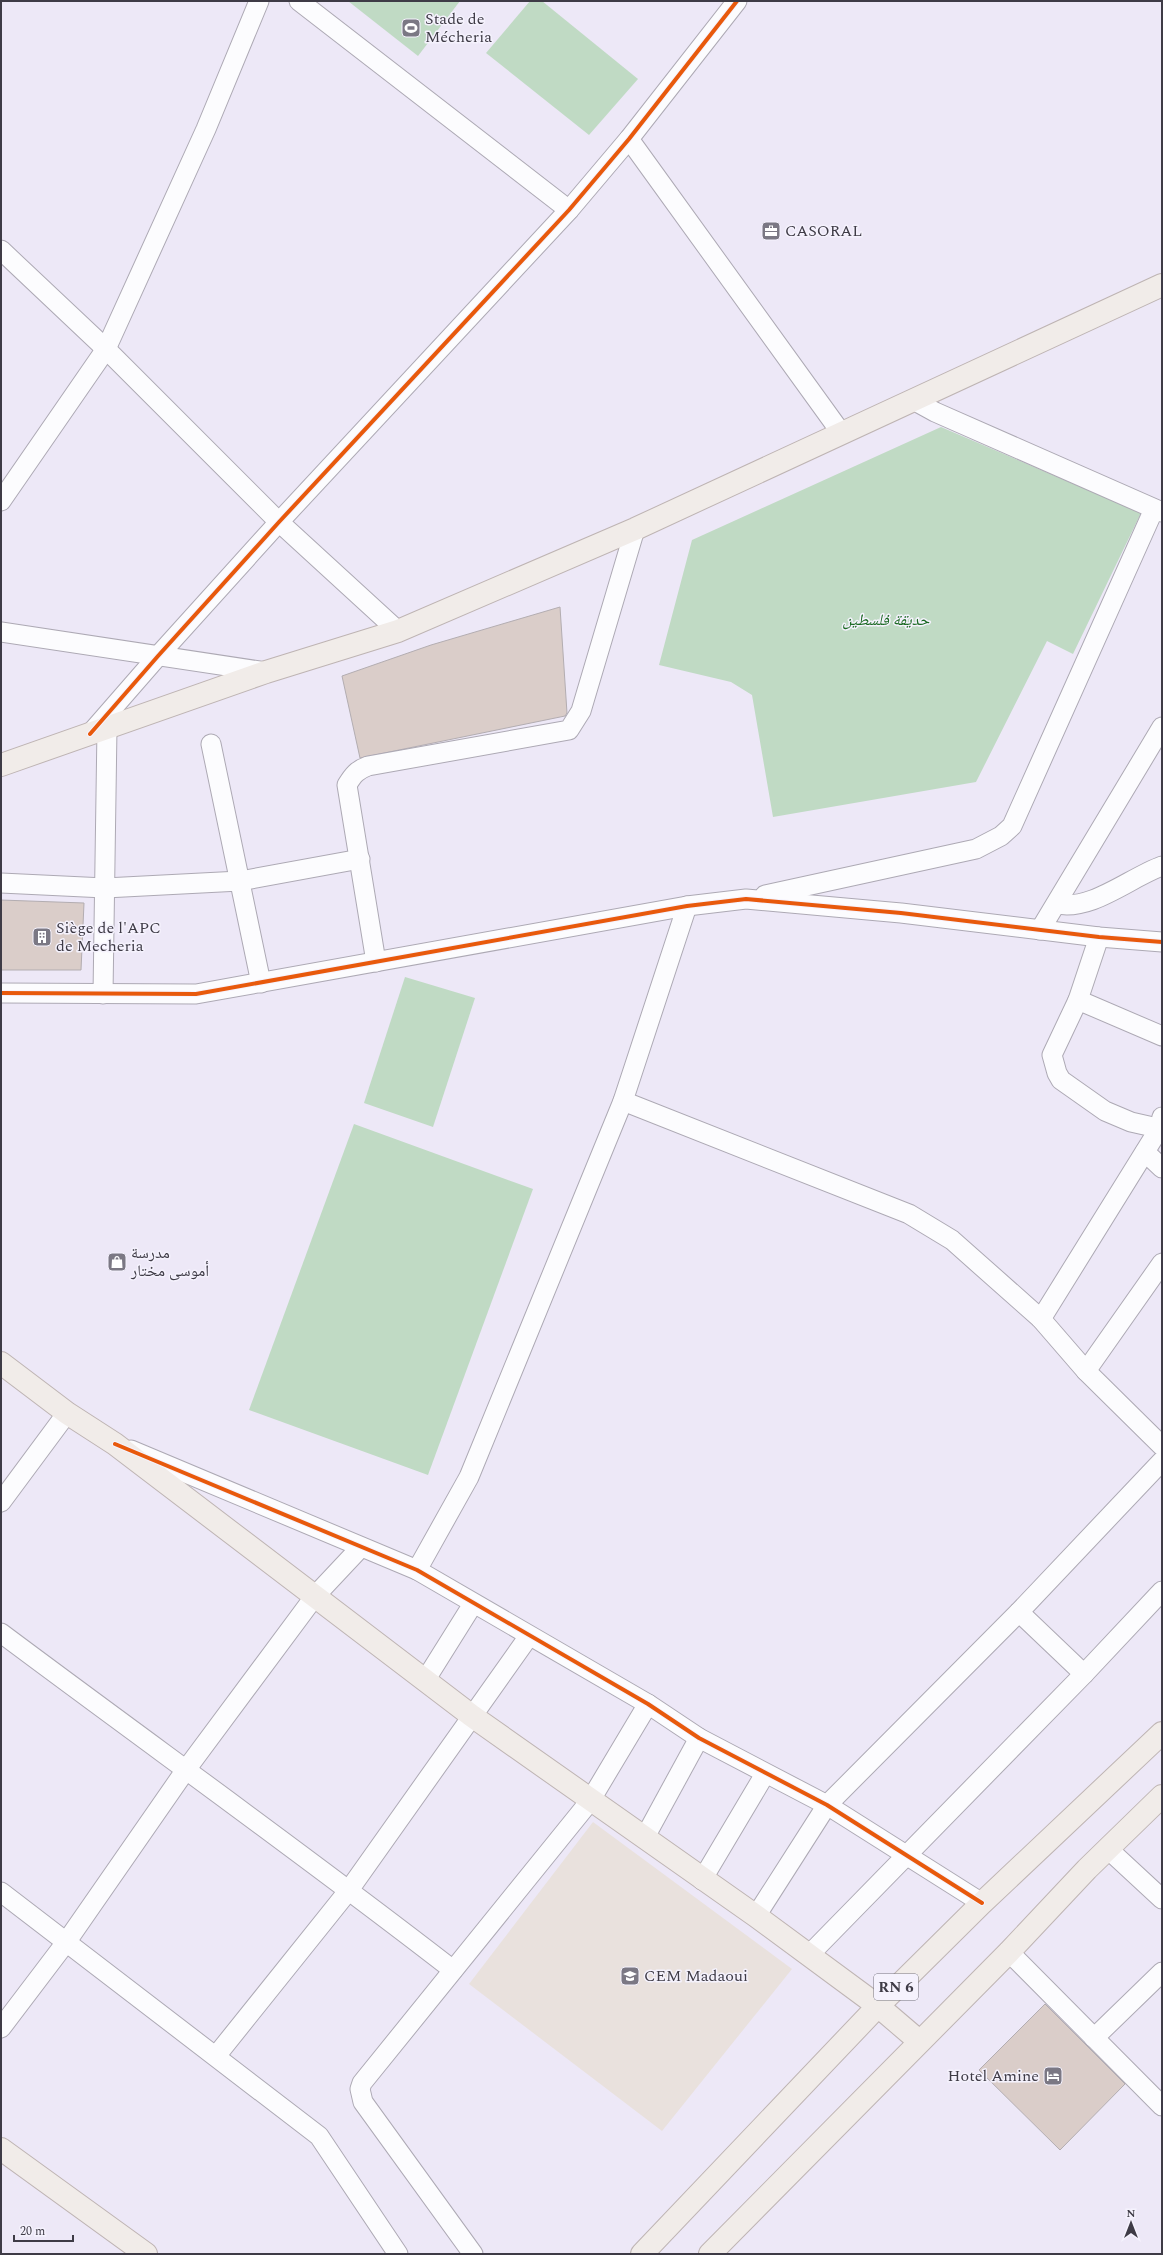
<svg xmlns="http://www.w3.org/2000/svg" width="1163" height="2255" font-family="Spectral,'Noto Naskh Arabic',serif">
	<style>
		.education { fill: #e9e1dd }
		.green { fill: #c0dac4 }
		.building { fill: #dacdc9; stroke: #b3adb1 }
		.lines { fill: none; stroke-linecap: round; stroke-linejoin: round }
		.minor-casing { stroke: #ada9b4; stroke-width: 21 }
		.major-casing { stroke: #beb4b3; stroke-width: 24 }
		.minor { stroke: #fcfcfe; stroke-width: 19 }
		.major { stroke: #f1ece9; stroke-width: 22 }
		.cycleway-casing { stroke: #f5f2fd; stroke-width: 6 }
		.cycleway { stroke: #e8590c; stroke-width: 4 }
		.labels { text-anchor: middle; dominant-baseline: central; stroke-width: 3; stroke-linejoin: round; paint-order: stroke }
		.shield { fill: #f5f2fd; stroke: #75727d; stroke-width: 1 }
		.shield-label { font-size: 15px; font-weight: bold; fill: #3e3b46 }
		.poi-label { font-size: 16px; fill: #3e3b46; stroke: #f5f2fd; text-anchor: start }
		.park-label { font-size: 16px; font-style: italic; fill: #1a6922; stroke: #f5f2fd }
	</style>
	<rect width="100%" height="100%" fill="#ede8f7"/>
	<path class="education" d="M 593,1822 L 792,1969 L 662,2131 L 469,1984 Z"/>
	<g class="green">
		<path d="M 348,1 L 460,1 L 418,56 Z"/>
		<path d="M 530,1 L 542,1 L 638,79 L 589,135 L 486,53 Z"/>
		<path d="M 941,427 L 1141,513 L 1073,654 L 1047,641 L 976,782 L 773,817 L 752,695 L 731,682 L 659,665 L 692,540 Z"/>
		<path d="M 405,977 L 475,998 L 433,1127 L 364,1103 Z"/>
		<path d="M 354,1124 L 533,1189 L 428,1475 L 249,1410 Z"/>
	</g>
	<g class="building">
		<path d="M 560,607 L 567,713 L 565,716 L 360,758 L 342,676 L 431,645 Z"/>
		<path d="M 1,900 L 84,903 L 81,970 L 1,970 Z"/>
		<path d="M 1045,2004 L 1125,2084 L 1060,2150 L 979,2070 Z"/>
	</g>
	<g class="lines">
		<g class="minor-casing">
			<g id="minor">
				<path d="M 299,1 L 569,210"/>
				<path d="M 629,139 L 842,434"/>
				<path d="M 1,250 L 106,349 L 279,522 L 398,631"/>
				<path d="M 915,401 L 935,412 L 1162,512"/>
				<path d="M 1,501 L 106,349 L 206,129 L 259,1"/>
				<path d="M 1,632 L 266,672"/>
				<path d="M 90,734 L 158,656 L 279,522 L 569,210 L 629,139 L 737,1"/>
				<path d="M 211,744 L 261,983"/>
				<path d="M 1,883 L 105,888 L 240,881 L 360,859"/>
				<path d="M 765,895 L 976,849 L 1001,836 L 1012,826 L 1154,509"/>
				<path d="M 1057,904 C 1092,911 1129,878 1162,866"/>
				<path d="M 1040,930 L 1162,727"/>
				<path d="M 1099,937 L 1078,1000 L 1052,1055 L 1057,1073 L 1061,1080 L 1105,1111 L 1131,1122 L 1162,1129"/>
				<path d="M 376,962 L 347,785 C 353,775 357,770 368,766 L 569,730 L 581,711 L 635,529"/>
				<path d="M 1,993 L 196,994 L 687,906 L 746,899 L 901,913 L 1099,937 L 1162,942"/>
				<path d="M 103,994 L 107,728"/>
				<path d="M 1078,1000 L 1162,1036"/>
				<path d="M 623,1101 L 909,1214 L 952,1240 L 1041,1319 L 1086,1371 L 1162,1446"/>
				<path d="M 1145,1152 L 1162,1168"/>
				<path d="M 1041,1319 L 1159,1129 L 1162,1117"/>
				<path d="M 1086,1371 L 1162,1263"/>
				<path d="M 131,1450 L 417,1570 L 648,1704 L 699,1738 L 827,1805 L 982,1903"/>
				<path d="M 1,1502 L 67,1413"/>
				<path d="M 417,1570 L 469,1477 L 623,1101 L 687,906"/>
				<path d="M 1019,1612 L 1084,1674"/>
				<path d="M 1,1633 C 152,1746 305,1855 453,1970"/>
				<path d="M 426,1679 L 473,1604"/>
				<path d="M 645,1837 L 699,1738"/>
				<path d="M 1108,1849 L 1162,1899"/>
				<path d="M 702,1880 L 765,1774"/>
				<path d="M 1,1892 L 319,2136 L 398,2254"/>
				<path d="M 756,1916 L 827,1805 L 1019,1612 L 1162,1461"/>
				<path d="M 1009,1952 L 1162,2106"/>
				<path d="M 809,1955 L 1084,1674 L 1162,1591"/>
				<path d="M 1,2028 L 67,1941 L 185,1771 L 315,1596 L 361,1547"/>
				<path d="M 1094,2038 L 1162,1972"/>
				<path d="M 216,2056 L 349,1890 L 529,1636"/>
				<path d="M 473,2254 L 363,2102 L 360,2089 L 362,2083 L 590,1801 L 648,1704"/>
			</g>
		</g>
		<g class="major-casing">
			<g id="major">
				<path d="M 1,765 L 266,672 L 398,631 L 635,529 L 1162,285"/>
				<path d="M 1,1363 L 67,1413 L 115,1444 L 472,1716 L 756,1916 L 878,2006 L 919,2041"/>
				<path d="M 1,2149 L 146,2254"/>
				<path d="M 642,2254 L 878,2006 L 982,1903 L 1162,1733"/>
				<path d="M 710,2254 L 1009,1952 L 1087,1869 L 1162,1796"/>
			</g>
		</g>
		<use href="#minor" class="minor"/>
		<use href="#major" class="major"/>
		<g class="cycleway-casing">
			<g id="cycleway">
				<path d="M 90,734 L 158,656 L 279,522 L 569,210 L 629,139 L 737,1"/>
				<path d="M 1,993 L 196,994 L 687,906 L 746,899 L 901,913 L 1099,937 L 1162,942"/>
				<path d="M 115,1444 L 417,1570 L 648,1704 L 699,1738 L 827,1805 L 982,1903"/>
			</g>
		</g>
		<use href="#cycleway" class="cycleway"/>
	</g>
	<defs>
		<g id="stadium-square" transform="scale(1)"><rect x="-9" y="-9" width="18" height="18" rx="4" fill="#7b7884" stroke="#f5f2fd"/><path d="M0-5a6.5 5 0 1 0 0 10a6.5 5 0 1 0 0-10ZM-3.5-1.8h7v3.6h-7Z" fill="#fff"/></g>
		<g id="office-square" transform="scale(1)"><rect x="-9" y="-9" width="18" height="18" rx="4" fill="#7b7884" stroke="#f5f2fd"/><path d="M-6-3h4V-5.5h4V-3h4V5H-6ZM-1-4.5V-3h2v-1.5ZM-6 0V1H6V0Z" fill="#fff"/></g>
		<g id="building-square" transform="scale(1)"><rect x="-9" y="-9" width="18" height="18" rx="4" fill="#7b7884" stroke="#f5f2fd"/><path d="M-4-6H4V6H1V3H-1V6H-4ZM-2.5-4.3h1.7v1.8h-1.7ZM.8-4.3h1.7v1.8H.8ZM-2.5-1h1.7V.8h-1.7ZM.8-1h1.7V.8H.8Z" fill="#fff"/></g>
		<g id="shop-square" transform="scale(1)"><rect x="-9" y="-9" width="18" height="18" rx="4" fill="#7b7884" stroke="#f5f2fd"/><path d="M-5-2.5h2.3a2.7 3.5 0 0 1 5.4 0H5L5.5 6h-11ZM-1.5-2.5h3a1.5 2.3 0 0 0-3 0Z" fill="#fff"/></g>
		<g id="school-square" transform="scale(1)"><rect x="-9" y="-9" width="18" height="18" rx="4" fill="#7b7884" stroke="#f5f2fd"/><path d="M0-5L7-2L0 1L-7-2ZM-4 1L0 2.5L4 1V4Q0 6-4 4Z" fill="#fff"/></g>
		<g id="hotel-square" transform="scale(1)"><rect x="-9" y="-9" width="18" height="18" rx="4" fill="#7b7884" stroke="#f5f2fd"/><path d="M-6-4.5h1.5V1H6V5H4.5V3h-9V5H-6ZM-4 0a1.8 1.8 0 1 1 3.6 0ZM.5 0V-2.5h3Q6-2.5 6 0Z" fill="#fff"/></g>
	</defs>
	<g fill-rule="evenodd">
		<use href="#stadium-square" x="411" y="28"/>
		<use href="#office-square" x="771" y="231"/>
		<use href="#building-square" x="42" y="937"/>
		<use href="#shop-square" x="117" y="1262"/>
		<use href="#school-square" x="630" y="1976"/>
		<use href="#hotel-square" x="1053" y="2076"/>
	</g>
	<g class="labels">
		<rect class="shield" x="874" y="1974" width="44" height="26" rx="3"/>
		<g class="shield-label">
			<text x="896" y="1987">RN 6</text>
		</g>
		<g class="poi-label">
			<text x="425" y="19">Stade de<tspan x="425" dy="18">Mécheria</tspan></text>
			<text x="785" y="231">CASORAL</text>
			<text x="56" y="928">Siège de l'APC<tspan x="56" dy="18">de Mecheria</tspan></text>
			<text x="131" y="1253">مدرسة<tspan x="131" dy="18">أموسى مختار</tspan></text>
			<text x="644" y="1976">CEM Madaoui</text>
			<text x="1039" y="2076" text-anchor="end">Hotel Amine</text>
		</g>
		<g class="park-label">
			<text x="886" y="620">حديقة فلسطين</text>
		</g>
	</g>
	<rect width="1163" height="2255" fill="none" stroke="#3e3b46" stroke-width="4"/>
	<g transform="translate(1131 2223)" stroke="#f5f2fd" stroke-width="3" paint-order="stroke">
	<path d="M0-3L7 15L0 10L-7 15Z" fill="#3e3b46"/>
	<text y="-6" font-size="11" font-weight="bold" text-anchor="middle" fill="#3e3b46">N</text>
	</g>
	<path d="M14 2235v6h59v-6" fill="none" stroke="#3e3b46" stroke-width="2"/>
	<text x="20" y="2235" font-size="12" fill="#3e3b46" stroke="#f5f2fd" stroke-width="3" paint-order="stroke">20 m</text>
</svg>
